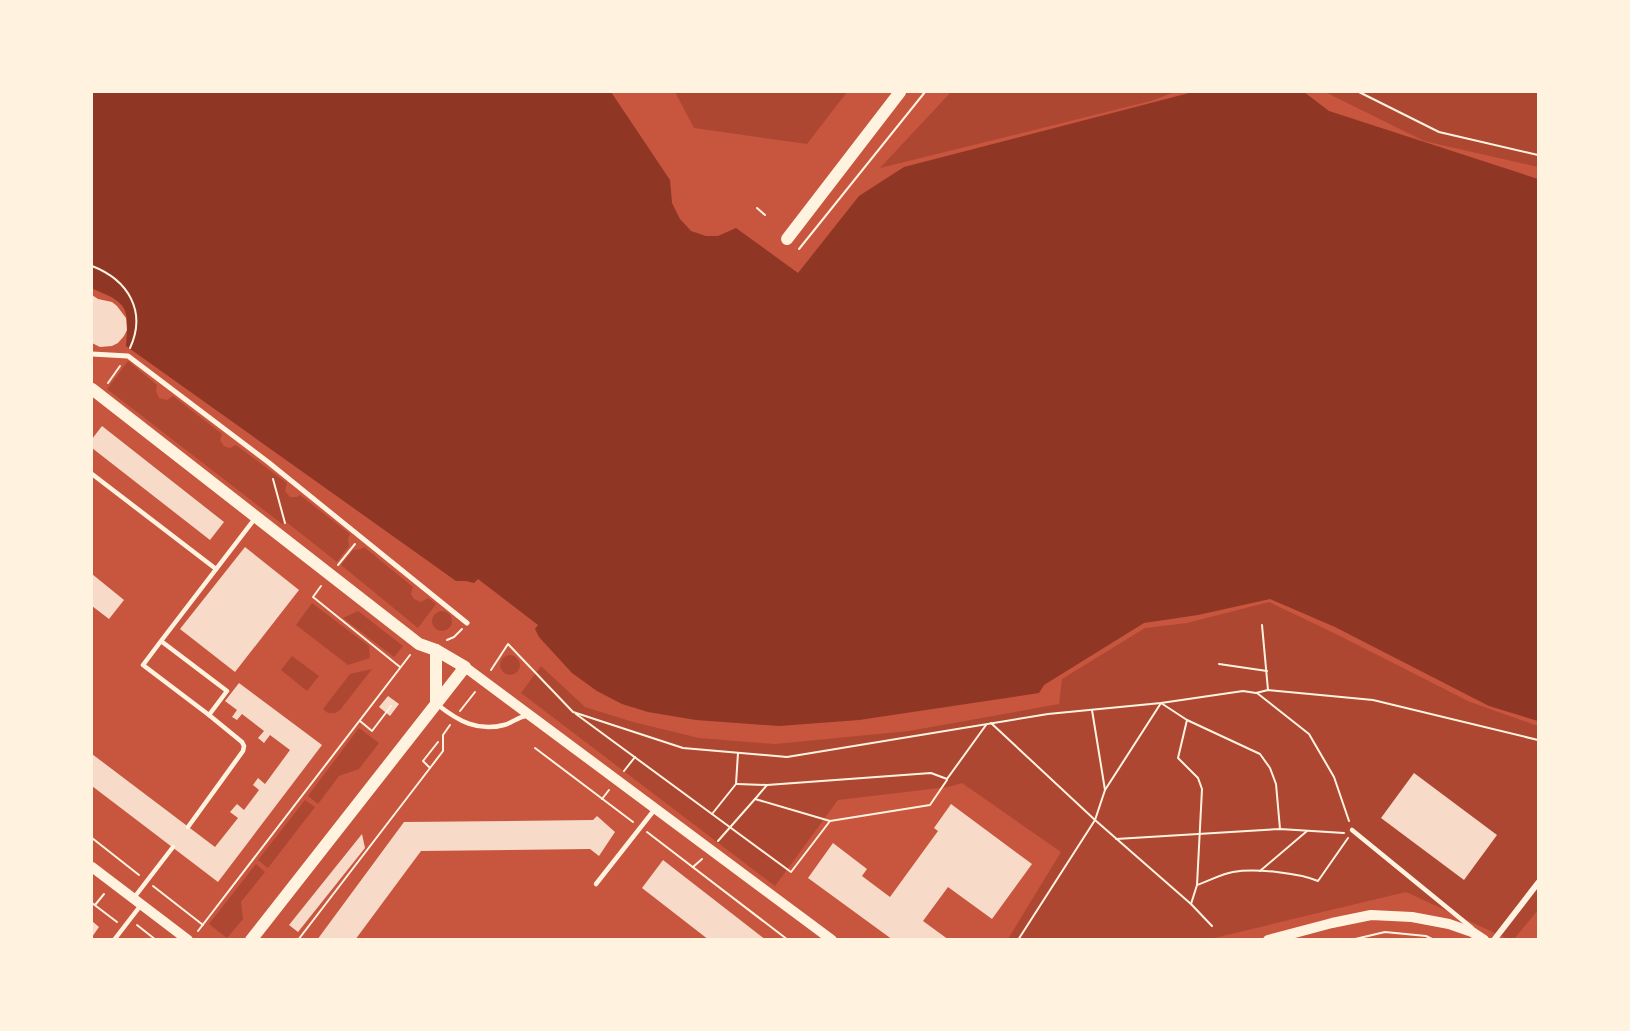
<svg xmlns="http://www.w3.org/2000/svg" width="1630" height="1031" font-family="Lato,sans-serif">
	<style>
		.green { fill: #ae4732 }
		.water { fill: #8f3625 }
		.building { fill: #f7dbc8 }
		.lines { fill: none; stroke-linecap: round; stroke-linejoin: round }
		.path { stroke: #fff3e0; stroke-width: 2 }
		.service { stroke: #fff3e0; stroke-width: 4.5 }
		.pedestrian { stroke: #fff3e0; stroke-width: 5 }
		.minor { stroke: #fff3e0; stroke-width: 6 }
		.tertiary { stroke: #fff3e0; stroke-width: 10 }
		.secondary { stroke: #fff3e0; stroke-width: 12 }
	</style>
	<rect width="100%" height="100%" fill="#c8553d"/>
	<g class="green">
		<path d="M 675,92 L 847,92 L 807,144 L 694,128 Z"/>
		<path d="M 951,92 L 1175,92 L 1151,101 L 880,168 Z"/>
		<path d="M 1325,92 L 1538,92 L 1538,167 L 1424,141 Z"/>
		<path d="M 128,361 L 157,385 L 156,391 L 159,398 L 167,400 L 173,396 L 222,434 L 220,440 L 224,446 L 230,448 L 236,445 L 287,483 L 285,491 L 290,497 L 297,497 L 300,495 L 350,534 L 348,539 L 349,546 L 337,562 L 285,521 L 282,524 L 107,389 Z"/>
		<path d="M 364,547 L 413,587 L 411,594 L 414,599 L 421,602 L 428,598 L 436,604 L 418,628 L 341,565 L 353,550 L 361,549 Z"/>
		<path d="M 1269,602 L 1334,633 L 1470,702 L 1538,726 L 1538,910 L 1514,939 L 1508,939 L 1406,892 L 1210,939 L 1008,939 L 1061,852 L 962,783 L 948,787 L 838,800 L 775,886 L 521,693 L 541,666 L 585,707 L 633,722 L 699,738 L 775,744 L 909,731 L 1059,704 L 1062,679 L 1145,628 L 1187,623 Z"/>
		<path d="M 312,603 L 369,646 L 370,658 L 348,665 L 296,625 Z"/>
		<circle cx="442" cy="621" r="10"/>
		<path d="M 358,611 L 403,646 L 394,657 L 343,618 Z"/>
		<circle cx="510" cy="665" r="10"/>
		<path d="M 292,656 L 319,676 L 307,691 L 281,670 Z"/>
		<path d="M 372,669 L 340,710 L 335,713 L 328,713 L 323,709 L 350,674 Z"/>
		<path d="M 359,728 L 379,743 L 359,769 L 339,776 L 318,804 L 308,796 Z"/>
		<path d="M 305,800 L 315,807 L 268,868 L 258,860 Z"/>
		<path d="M 256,864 L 265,872 L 241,902 L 243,919 L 227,938 L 209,924 Z"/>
	</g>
	<path class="water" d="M 92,92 L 611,92 L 670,180 L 672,203 L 680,219 L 691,231 L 706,236 L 718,236 L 736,228 L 798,273 L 859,196 L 904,167 L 1193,92 L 1304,92 L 1329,111 L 1538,179 L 1538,721 L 1489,706 L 1335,627 L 1270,599 L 1198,615 L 1144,623 L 1044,685 L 1039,693 L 859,720 L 779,726 L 696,720 L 648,712 L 622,704 L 597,691 L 572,673 L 539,637 L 535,629 L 538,625 L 478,579 L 474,583 L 466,581 L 456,581 L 126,346 C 129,309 129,303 93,289 Z"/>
	<g class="building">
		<path d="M 92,295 L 98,299 L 112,302 L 117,306 L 126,318 L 127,330 L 124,336 L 118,343 L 112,346 L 100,347 L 92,343 Z"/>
		<path d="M 102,426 L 224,522 L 210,540 L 92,448 L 92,439 Z"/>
		<path d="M 245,547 L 299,590 L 235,672 L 180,629 Z"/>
		<path d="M 92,574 L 124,600 L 109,619 L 92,606 Z"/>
		<path d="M 239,683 L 322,745 L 218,882 L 92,786 L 92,754 L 215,847 L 238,818 L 230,812 L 237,804 L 244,810 L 259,790 L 253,785 L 258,778 L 265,784 L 290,750 L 270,735 L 264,743 L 258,738 L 264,731 L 242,714 L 237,720 L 232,717 L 237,710 L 225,701 Z"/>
		<path d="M 388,696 L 399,704 L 390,716 L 379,707 Z"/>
		<path d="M 1414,773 L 1497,835 L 1464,880 L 1381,818 Z"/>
		<path d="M 951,804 L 1032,864 L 992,919 L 948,887 L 923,921 L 949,940 L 893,940 L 808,878 L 833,843 L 867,869 L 862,876 L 890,897 L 938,831 L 934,828 Z"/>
		<path d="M 597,816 L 615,832 L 599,856 L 590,849 L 421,851 L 355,940 L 317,940 L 404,822 L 593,820 Z"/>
		<path d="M 362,834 L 365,848 L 298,932 L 289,925 Z"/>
		<path d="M 663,860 L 766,940 L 709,940 L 642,888 Z"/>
		<path d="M 92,921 L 99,927 L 92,937 Z"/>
	</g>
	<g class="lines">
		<g class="path">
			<path d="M 1359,92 L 1439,132 L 1538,155"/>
			<path d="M 757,208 L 765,215"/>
			<path d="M 799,249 L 925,92"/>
			<path d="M 92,266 C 128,280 147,311 130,348"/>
			<path d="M 108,383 L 120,366"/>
			<path d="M 273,479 L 285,523"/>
			<path d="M 338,565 L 355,544"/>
			<path d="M 321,586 L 313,597 L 400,667"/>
			<path d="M 1262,625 L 1268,690"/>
			<path d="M 447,640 L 454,637 L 462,629"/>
			<path d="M 1219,664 L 1267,671"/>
			<path d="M 491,670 L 508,644 L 573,712 L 683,748 L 787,757 L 1048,714 L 1161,703 L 1243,691 L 1256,693 L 1268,690 L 1373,700 L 1538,740"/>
			<path d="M 1257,693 L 1309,734 L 1334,777 L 1349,821"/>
			<path d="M 1092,710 L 1105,790"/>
			<path d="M 460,711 L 475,692"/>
			<path d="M 576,714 L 712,814 L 791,872 L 830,821 L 755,799 L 718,841"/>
			<path d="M 1187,720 L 1178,758 L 1198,778 L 1202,789 L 1197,885 L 1191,904"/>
			<path d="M 360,721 L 372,731 L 391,706"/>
			<path d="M 991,723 L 1095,820 L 1191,904 L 1212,926"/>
			<path d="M 535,748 L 633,822"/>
			<path d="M 430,768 L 443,751 L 443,735 L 450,725"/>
			<path d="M 624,771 L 635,757"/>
			<path d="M 737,784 L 767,785"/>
			<path d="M 602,799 L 609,790"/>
			<path d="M 755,799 L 767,785 L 931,773 L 947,779 L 986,725"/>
			<path d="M 712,814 L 736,784 L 738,753"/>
			<path d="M 830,821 L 930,805 L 947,780"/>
			<path d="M 647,832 L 788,940"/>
			<path d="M 92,838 L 139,875"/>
			<path d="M 1116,839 L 1280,829 L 1344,833"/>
			<path d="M 693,867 L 702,859"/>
			<path d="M 1260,871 L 1307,831"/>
			<path d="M 1197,885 C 1209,881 1221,874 1233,872 C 1255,868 1299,873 1318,881 L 1348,838"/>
			<path d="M 153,886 L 203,925"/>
			<path d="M 92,903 L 117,922"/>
			<path d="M 95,905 L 104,894"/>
			<path d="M 137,925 L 156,940"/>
			<path d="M 198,931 L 410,655"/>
			<path d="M 298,940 L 430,768 L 423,761 L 438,742"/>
			<path d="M 1018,940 L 1095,820 L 1105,790 L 1161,703 L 1187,720 L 1260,754 L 1270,768 L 1276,784 L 1280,829"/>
			<path d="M 1351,940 L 1385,932 L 1426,936 L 1434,940"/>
		</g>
		<g class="service">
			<path d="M 92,474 L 216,569"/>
			<path d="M 161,641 L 143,665 L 209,715 L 227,691 L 161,641 L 256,517"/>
			<path d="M 438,705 C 458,721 478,732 504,725 C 512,723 518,717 526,716"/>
			<path d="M 188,827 L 243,751 L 244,746 L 242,742 L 209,715"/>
			<path d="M 1352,830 L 1472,928"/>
			<path d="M 596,884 L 655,809"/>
			<path d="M 133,899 L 173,847"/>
			<path d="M 114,940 L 141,905"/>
		</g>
		<path class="pedestrian" d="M 92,354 L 128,356 L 268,462 L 467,623"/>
		<path class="minor" d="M 1494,940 L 1538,883"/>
		<g class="tertiary">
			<path d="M 465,667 L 832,940"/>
			<path d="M 92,867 L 188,940"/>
			<path d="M 1268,940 L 1332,923 L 1371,915 L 1412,917 L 1449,924 L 1472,932 L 1484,940"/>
		</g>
		<g class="secondary">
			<path d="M 787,239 L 900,92"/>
			<path d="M 92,389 L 419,644 L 436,650 L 465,667 L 251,940"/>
			<path d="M 436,703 L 436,650"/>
		</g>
	</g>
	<rect width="1630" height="1031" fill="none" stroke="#fff3e0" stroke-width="186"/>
</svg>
